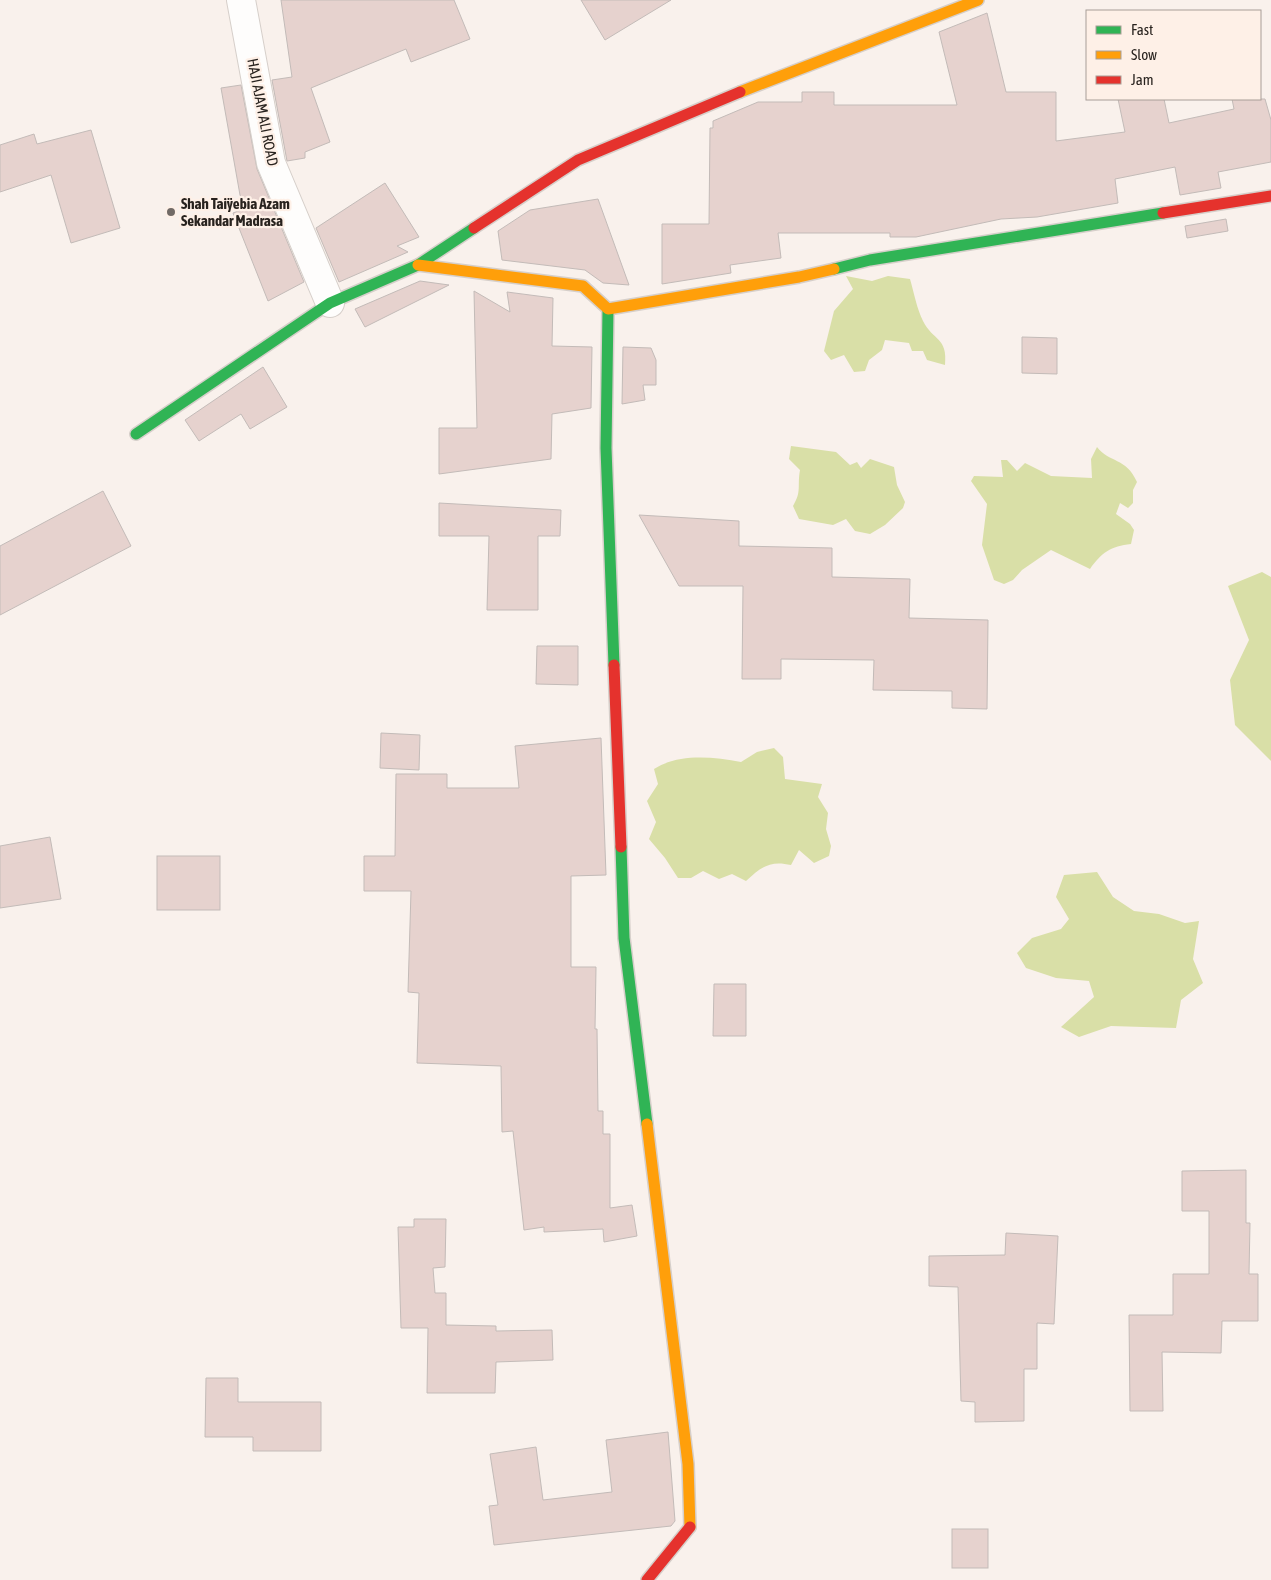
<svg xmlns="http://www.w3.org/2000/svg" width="1271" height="1580" font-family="'Asap Condensed',sans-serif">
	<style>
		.water { fill: #d9dfa7 }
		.building { fill: #e6d2ce; stroke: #c3bbb8 }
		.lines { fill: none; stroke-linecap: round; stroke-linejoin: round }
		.street-casing { stroke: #d6cfca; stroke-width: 30 }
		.fast-casing { stroke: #d6cfca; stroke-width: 14 }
		.slow-casing { stroke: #d6cfca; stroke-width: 14 }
		.jam-casing { stroke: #d6cfca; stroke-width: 14 }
		.street { stroke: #fefdfc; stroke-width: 28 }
		.fast { stroke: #30b455; stroke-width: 11 }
		.slow { stroke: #ff9f0a; stroke-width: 11 }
		.jam { stroke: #e5322d; stroke-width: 11 }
		.poi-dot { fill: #716a66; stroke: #fef0e7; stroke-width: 2 }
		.labels { text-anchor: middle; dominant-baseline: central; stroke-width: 4.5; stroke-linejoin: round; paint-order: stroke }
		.street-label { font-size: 15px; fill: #28221e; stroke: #fef0e7 }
		.poi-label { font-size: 15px; font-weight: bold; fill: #28221e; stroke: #fef0e7; text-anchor: start }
	</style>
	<rect width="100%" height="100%" fill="#f9f1ec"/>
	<g class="water">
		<path d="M 846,276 L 872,281 L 888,276 L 910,279 C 914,293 917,309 923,321 C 933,341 948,337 945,365 L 927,360 L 923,351 L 912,351 L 909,343 L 885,340 L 882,350 L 869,360 L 865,371 L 854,372 L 844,355 L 831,360 L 824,351 L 834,311 L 853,289 Z"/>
		<path d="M 791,446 L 836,452 L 850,465 L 857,462 L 861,468 L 870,459 L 894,467 L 897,485 L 905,502 L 903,508 L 885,525 L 870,534 L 855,531 L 846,519 L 833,525 L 799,519 L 793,506 C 802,491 797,487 800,470 L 789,459 Z"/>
		<path d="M 1097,447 C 1109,463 1126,457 1137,482 L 1133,490 L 1133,503 L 1128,508 L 1120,503 L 1116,514 L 1130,524 L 1134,530 L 1131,544 C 1111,546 1101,553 1090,569 L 1051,550 L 1022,570 L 1013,580 L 1004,584 L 994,580 L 982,545 L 987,504 L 971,481 L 974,476 L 1003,477 L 1001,460 L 1007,460 L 1017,471 L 1025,463 L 1051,476 L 1092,478 L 1091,459 Z"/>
		<path d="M 1262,572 L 1271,577 L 1271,761 L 1235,725 L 1230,680 L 1249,640 L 1228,586 Z"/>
		<path d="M 774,748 L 783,757 L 785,779 L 822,784 L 818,797 L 828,813 L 826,829 L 831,846 L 829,856 L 814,863 L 799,850 L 791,865 C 770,860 761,867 746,881 L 732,874 L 719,879 L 703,871 L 691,878 L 678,878 L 665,858 L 649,839 L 656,822 L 647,801 L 658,784 L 654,769 C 679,753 713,757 741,762 L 757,752 Z"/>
		<path d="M 1097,872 L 1113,897 L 1134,911 L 1159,914 L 1185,923 L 1199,921 L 1193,959 L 1203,983 L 1181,1000 L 1176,1028 L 1111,1026 L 1079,1037 L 1061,1027 L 1094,997 L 1089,981 L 1056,978 L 1026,968 L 1017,953 L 1032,938 L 1061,929 L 1069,919 L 1056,897 L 1064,875 Z"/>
	</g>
	<g class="building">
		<path d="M 281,0 L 454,0 L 470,39 L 411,62 L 406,49 L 311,88 L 330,142 L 305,152 L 305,158 L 287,161 L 272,80 L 292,77 Z"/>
		<path d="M 581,0 L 671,0 L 605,40 Z"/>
		<path d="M 987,13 L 1006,92 L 1056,92 L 1056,141 L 1125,132 L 1118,99 L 1164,99 L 1169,123 L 1234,109 L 1232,99 L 1265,99 L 1271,120 L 1271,162 L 1218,172 L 1221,188 L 1180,195 L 1175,167 L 1115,179 L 1118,203 L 1037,217 L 1001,219 L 916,237 L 890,237 L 890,233 L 778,233 L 781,258 L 730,265 L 731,273 L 662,284 L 662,224 L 709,224 L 710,128 L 713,128 L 713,121 L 758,102 L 802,102 L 802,92 L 834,92 L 834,105 L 957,105 L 939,32 Z"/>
		<path d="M 241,85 L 257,169 L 304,282 L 268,301 L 233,213 L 246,208 L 240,195 L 221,88 Z"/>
		<path d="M 91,130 L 120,228 L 71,243 L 51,175 L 0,192 L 0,145 L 34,134 L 37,144 Z"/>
		<path d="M 385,183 L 419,237 L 397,246 L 408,252 L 339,282 L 316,228 Z"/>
		<path d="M 598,199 L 629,285 L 603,283 L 585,270 L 502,260 L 498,231 L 530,210 Z"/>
		<path d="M 1226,219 L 1228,231 L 1187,238 L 1185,226 Z"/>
		<path d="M 420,281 L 449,285 L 365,327 L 355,309 Z"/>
		<path d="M 474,291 L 510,312 L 507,292 L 553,298 L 552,346 L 592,347 L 591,408 L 552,414 L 551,459 L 439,474 L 439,428 L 477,428 Z"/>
		<path d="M 1022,337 L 1057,338 L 1057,374 L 1022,373 Z"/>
		<path d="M 623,347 L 651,348 L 656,360 L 656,385 L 643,385 L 645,400 L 622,404 Z"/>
		<path d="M 263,367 L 287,407 L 250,429 L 241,414 L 199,441 L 185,420 Z"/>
		<path d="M 103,491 L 131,546 L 0,615 L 0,546 Z"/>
		<path d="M 439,503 L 561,510 L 560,536 L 538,536 L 538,610 L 487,610 L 489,536 L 439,536 Z"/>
		<path d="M 639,515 L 739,521 L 739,546 L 832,548 L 832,577 L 910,579 L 909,618 L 988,620 L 987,709 L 952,708 L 952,691 L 873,690 L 874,660 L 781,659 L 781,679 L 742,679 L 743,586 L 679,586 Z"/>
		<path d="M 537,646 L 578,646 L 578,685 L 536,684 Z"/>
		<path d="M 381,733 L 420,735 L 419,770 L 380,768 Z"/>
		<path d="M 601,738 L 606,875 L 571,876 L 571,967 L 596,967 L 595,1029 L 597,1029 L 598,1111 L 603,1111 L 603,1134 L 610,1134 L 610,1208 L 632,1205 L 637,1236 L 604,1242 L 603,1229 L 544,1232 L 544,1227 L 524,1230 L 513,1131 L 502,1132 L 501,1066 L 417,1063 L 419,993 L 408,992 L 411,891 L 364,891 L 364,856 L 395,856 L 396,774 L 447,774 L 447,788 L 519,788 L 515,746 Z"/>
		<path d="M 50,837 L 61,899 L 0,908 L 0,846 Z"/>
		<rect x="157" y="856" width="63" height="54"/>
		<path d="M 714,984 L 746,984 L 746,1036 L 713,1036 Z"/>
		<path d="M 1246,1170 L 1246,1223 L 1250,1223 L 1249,1274 L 1258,1274 L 1258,1321 L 1222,1321 L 1221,1353 L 1162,1352 L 1163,1411 L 1130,1411 L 1129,1315 L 1173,1315 L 1173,1274 L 1209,1274 L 1209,1211 L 1182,1211 L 1182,1171 Z"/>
		<path d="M 414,1219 L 446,1219 L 445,1267 L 433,1268 L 435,1293 L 446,1293 L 446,1325 L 496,1326 L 496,1331 L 552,1330 L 553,1360 L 496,1362 L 495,1393 L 427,1393 L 428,1328 L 401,1328 L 398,1227 L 414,1227 Z"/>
		<path d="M 1006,1233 L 1058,1236 L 1054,1324 L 1037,1323 L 1037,1369 L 1024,1369 L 1024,1421 L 975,1422 L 975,1402 L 961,1401 L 958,1287 L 929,1286 L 929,1256 L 1005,1255 Z"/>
		<path d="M 206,1378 L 238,1378 L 238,1402 L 321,1402 L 321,1451 L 253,1451 L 253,1437 L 205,1437 Z"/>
		<path d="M 668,1432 L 675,1521 L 671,1526 L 494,1545 L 489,1506 L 498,1505 L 490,1454 L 536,1447 L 543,1500 L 612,1492 L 606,1440 Z"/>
		<rect x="952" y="1529" width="36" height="39"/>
	</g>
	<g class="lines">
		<g class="street-casing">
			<path id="street" d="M 241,0 L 271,163 L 330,303"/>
		</g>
		<g class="fast-casing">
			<g id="fast">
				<path d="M 834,269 L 870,260 L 1163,213"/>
				<path d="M 608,309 L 606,448 L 614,665"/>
				<path d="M 136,434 L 330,303 L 418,265 L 474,228"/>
				<path d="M 621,847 L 624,938 L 647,1124"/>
			</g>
		</g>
		<g class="slow-casing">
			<g id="slow">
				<path d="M 740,92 L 978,0"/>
				<path d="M 418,265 L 583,286 L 608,309 L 799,277 L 834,269"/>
				<path d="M 647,1124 L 688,1464 L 690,1527"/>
			</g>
		</g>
		<g class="jam-casing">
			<g id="jam">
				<path d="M 1163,213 L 1271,196"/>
				<path d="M 474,228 L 578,160 L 740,92"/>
				<path d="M 614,665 L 621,847"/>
				<path d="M 647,1580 L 690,1527"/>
			</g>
		</g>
		<use href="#street" class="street"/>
		<use href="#fast" class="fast"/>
		<use href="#slow" class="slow"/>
		<use href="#jam" class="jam"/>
	</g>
	<circle class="poi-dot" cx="171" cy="212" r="5"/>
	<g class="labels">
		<g class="street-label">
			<text transform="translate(263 112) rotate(79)">HAJI AJAM ALI ROAD</text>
		</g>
		<g class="poi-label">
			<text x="181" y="203">Shah Taiÿebia Azam<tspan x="181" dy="17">Sekandar Madrasa</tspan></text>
		</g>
	</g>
	<rect x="1086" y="10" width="175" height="90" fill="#fef0e7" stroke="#a89e97"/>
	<rect x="1096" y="26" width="25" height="8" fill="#30b455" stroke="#a89e97"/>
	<text x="1131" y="35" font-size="15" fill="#28221e">Fast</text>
	<rect x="1096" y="51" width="25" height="8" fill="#ff9f0a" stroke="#a89e97"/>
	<text x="1131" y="60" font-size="15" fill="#28221e">Slow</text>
	<rect x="1096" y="76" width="25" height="8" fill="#e5322d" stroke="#a89e97"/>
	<text x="1131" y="85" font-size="15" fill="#28221e">Jam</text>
</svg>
